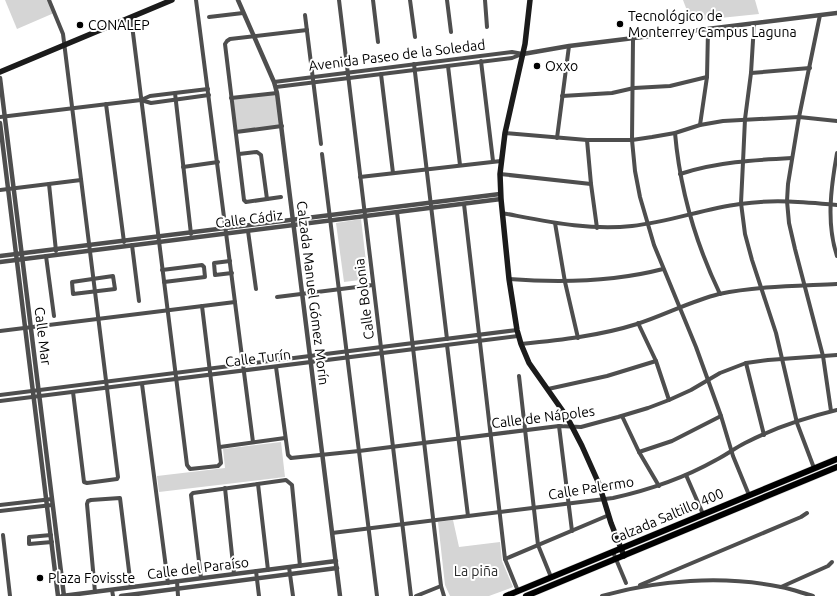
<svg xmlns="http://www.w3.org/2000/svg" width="837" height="596" font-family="Ubuntu,sans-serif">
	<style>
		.green { fill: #d5d5d5 }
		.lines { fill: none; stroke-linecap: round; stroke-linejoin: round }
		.primary-casing { stroke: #dbdbdb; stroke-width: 7 }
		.minor { stroke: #4e4e4e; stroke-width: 4 }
		.tertiary { stroke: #4e4e4e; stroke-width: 4.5 }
		.secondary { stroke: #1b1b1b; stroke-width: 5.5 }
		.primary { stroke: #000; stroke-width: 6 }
		.poi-dot { fill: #000; stroke: #fff; stroke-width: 1.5 }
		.labels { text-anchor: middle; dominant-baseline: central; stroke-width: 4; stroke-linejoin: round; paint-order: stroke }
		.poi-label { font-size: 14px; fill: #000; stroke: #fff; text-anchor: start }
		.street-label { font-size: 14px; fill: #000; stroke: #fff }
		.park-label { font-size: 14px; fill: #2c2c2c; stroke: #fff }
	</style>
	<rect width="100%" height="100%" fill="#fff"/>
	<g class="green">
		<path d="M 5,0 L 48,0 L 54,13 L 17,29 Z"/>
		<path d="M 683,0 L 755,0 L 759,14 L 691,21 Z"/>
		<path d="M 276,94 L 280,125 L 237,131 L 233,99 Z"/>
		<path d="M 361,219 L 368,279 L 344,282 L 336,223 Z"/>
		<path d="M 281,442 L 285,477 L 159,492 L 157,476 L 225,468 L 223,449 Z"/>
		<path d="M 453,520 L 459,547 L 500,542 L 502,561 L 513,587 L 489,596 L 450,596 L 445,585 L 438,522 Z"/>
	</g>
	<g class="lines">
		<g class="primary-casing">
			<g id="primary">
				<path d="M 506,596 L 837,459"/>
				<path d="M 526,596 L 837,467"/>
			</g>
		</g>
		<g class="minor">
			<path d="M 49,0 L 63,34 L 118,477 L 117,479 L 87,483 L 84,482 L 73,392"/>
			<path d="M 196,0 L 253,442"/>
			<path d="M 339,0 L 411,596"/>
			<path d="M 373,0 L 378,42"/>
			<path d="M 410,0 L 415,37"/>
			<path d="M 447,0 L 451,32"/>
			<path d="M 485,0 L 487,27"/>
			<path d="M 305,15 L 321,144"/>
			<path d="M 820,15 L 799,117 L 788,184 L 787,201 L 789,223 L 795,249 L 823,356 L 831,411"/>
			<path d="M 131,17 L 187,465 L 190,469 L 218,466 L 221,463 L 202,306"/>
			<path d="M 209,17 L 243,13"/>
			<path d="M 754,24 L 751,73 L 745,119 L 743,162 L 741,203 L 745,234 L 752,260 L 776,333 L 797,423 L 814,468"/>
			<path d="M 633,39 L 632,140 L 635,171 L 640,197 L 654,245 L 696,347 L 721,416 L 733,456 L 749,495"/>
			<path d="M 481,61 L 493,161"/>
			<path d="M 414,64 L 447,339"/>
			<path d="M 448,66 L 460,165"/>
			<path d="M 751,73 L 810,68"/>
			<path d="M 381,74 L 393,173"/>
			<path d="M 274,82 L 512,52 L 523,54"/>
			<path d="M 276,87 L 512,58 L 522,54"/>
			<path d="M 175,93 L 191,234"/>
			<path d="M 562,96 L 612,93 L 634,88 L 670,86 L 707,77"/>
			<path d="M 231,98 L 277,93"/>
			<path d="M 141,100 L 151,103 L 209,95"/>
			<path d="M 106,104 L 124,242"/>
			<path d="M 0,117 L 141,100 L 150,96 L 208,89"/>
			<path d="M 700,125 L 707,77 L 708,30"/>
			<path d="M 236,132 L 282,126"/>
			<path d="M 505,133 L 587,140 L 632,140 L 652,137 L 675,133 L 700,125 L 723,121 L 799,117 L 837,121"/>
			<path d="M 675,133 C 680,190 695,242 720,294"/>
			<path d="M 557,138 L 569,46"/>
			<path d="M 587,140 L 591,184 L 597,228"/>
			<path d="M 837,153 C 831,187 826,223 837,256"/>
			<path d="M 239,154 L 257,152 L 261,155 L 267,199"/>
			<path d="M 322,154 L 377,596"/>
			<path d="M 183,167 L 218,162"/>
			<path d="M 500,174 L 591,184"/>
			<path d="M 680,174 C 716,162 754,160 792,158"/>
			<path d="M 360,177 L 501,161"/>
			<path d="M 49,184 L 56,251"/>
			<path d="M 0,190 L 81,180"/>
			<path d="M 281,197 L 246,202 L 244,200 L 225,44 L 227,41 L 230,39 L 307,30"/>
			<path d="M 464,204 L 505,559 L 518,591"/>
			<path d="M 397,212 L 441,586 L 444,596"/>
			<path d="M 502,213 C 545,221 588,231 632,226 C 669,222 703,209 740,204 C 772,199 805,202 837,205"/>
			<path d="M 555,223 L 565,282 L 578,338"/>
			<path d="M 248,231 L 256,289"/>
			<path d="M 132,245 L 139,301"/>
			<path d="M 46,256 L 54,316"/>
			<path d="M 230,261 L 214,263 L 215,275 L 232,273"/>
			<path d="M 162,270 L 202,265 L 204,267 L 205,277 L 164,282"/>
			<path d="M 113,276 L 115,289 L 73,294 L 72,282 Z"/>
			<path d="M 509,279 C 561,283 613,282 663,269"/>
			<path d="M 277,297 L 373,285"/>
			<path d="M 638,323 L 656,361 L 669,400"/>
			<path d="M 0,331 L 235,302"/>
			<path d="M 521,344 C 560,340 599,336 637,324 C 665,315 691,301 719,294 C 758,286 798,286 837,284"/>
			<path d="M 447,345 L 468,516"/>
			<path d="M 746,363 L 764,435"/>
			<path d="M 276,367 L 288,455 L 291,458 L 359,451 L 559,426 L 581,427 L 618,417 L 648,408 L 669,400 L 691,390 L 720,373 L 746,363 L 768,360 L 837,355"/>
			<path d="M 519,376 L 538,545 L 551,577"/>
			<path d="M 142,384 L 168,583"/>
			<path d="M 548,389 L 607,376 L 656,361"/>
			<path d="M 0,395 L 517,330"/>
			<path d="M 0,401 L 518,336"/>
			<path d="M 622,416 L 639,452 L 659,486"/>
			<path d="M 559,426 L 572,531"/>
			<path d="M 220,447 L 285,438"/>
			<path d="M 639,452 L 672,441 L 721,416"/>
			<path d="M 686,475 L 703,514"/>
			<path d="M 258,484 L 268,570"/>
			<path d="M 225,488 L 234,574"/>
			<path d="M 0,505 L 52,499"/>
			<path d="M 0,511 L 52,505"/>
			<path d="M 332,533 L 613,498 C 649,490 684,478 716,460 C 726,455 735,448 745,443 C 772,429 808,417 837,410"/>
			<path d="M 3,535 L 10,596"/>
			<path d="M 51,535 L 29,537 L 29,544 L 52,542"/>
			<path d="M 613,552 L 626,583"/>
			<path d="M 505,559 L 609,515"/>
			<path d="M 289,567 L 293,596"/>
			<path d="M 256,571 L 259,596"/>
			<path d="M 201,578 L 191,495 L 193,493 L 286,480 L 292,485 L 300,566"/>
			<path d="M 177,581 L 178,596"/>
			<path d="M 640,585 L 801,517 L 807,513"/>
			<path d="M 781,587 L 828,566 L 832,562"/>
			<path d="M 112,590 L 113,596"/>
			<path d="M 95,592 L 87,504 L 88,501 L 91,500 L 120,498 L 131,587"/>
			<path d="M 416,596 L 441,586"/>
			<path d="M 602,596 C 657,580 723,575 781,587 C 792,589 802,593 813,596"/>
		</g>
		<g class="tertiary">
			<path d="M 238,0 L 274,82 L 277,93 L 340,596"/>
			<path d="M 523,54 L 569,46 L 837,13"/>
			<path d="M 0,78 L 64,596"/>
			<path d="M 0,123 L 58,596"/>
			<path d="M 0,256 L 500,194"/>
			<path d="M 0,262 L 501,199"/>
			<path d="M 62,596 L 336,561"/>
			<path d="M 121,596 L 337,568"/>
		</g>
		<g class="secondary">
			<path d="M 530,0 L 525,44 L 505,133 L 500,174 L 501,199 L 509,279 L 517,330 L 521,344 L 529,363 L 567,417 L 582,446 L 599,484 L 611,523 L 624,556"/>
			<path d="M 0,72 L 172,0"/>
		</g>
		<use href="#primary" class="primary"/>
	</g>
	<g class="poi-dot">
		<circle cx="620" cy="24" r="4"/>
		<circle cx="80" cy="25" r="4"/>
		<circle cx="537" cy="66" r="4"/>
		<circle cx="40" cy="578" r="4"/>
	</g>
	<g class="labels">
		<g class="poi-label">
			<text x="628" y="16">Tecnológico de<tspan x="628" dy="16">Monterrey Campus Laguna</tspan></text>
			<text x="88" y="25">CONALEP</text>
			<text x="545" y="66">Oxxo</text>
			<text x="48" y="578">Plaza Fovisste</text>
		</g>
		<g class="street-label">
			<text transform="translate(397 55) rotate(-7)">Avenida Paseo de la Soledad</text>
			<text transform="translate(249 219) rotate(-7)">Calle Cádiz</text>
			<text transform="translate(313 293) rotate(83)">Calzada Manuel Gómez Morín</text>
			<text transform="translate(364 299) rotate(-97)">Calle Bolonia</text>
			<text transform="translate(43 336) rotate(83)">Calle Mar</text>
			<text transform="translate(258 358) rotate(-7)">Calle Turín</text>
			<text transform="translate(543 417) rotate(-7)">Calle de Nápoles</text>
			<text transform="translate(591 488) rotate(-9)">Calle Palermo</text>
			<text transform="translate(667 516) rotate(-23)">Calzada Saltillo 400</text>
			<text transform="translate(198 568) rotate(-7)">Calle del Paraíso</text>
		</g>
		<g class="park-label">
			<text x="476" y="571">La piña</text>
		</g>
	</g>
</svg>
